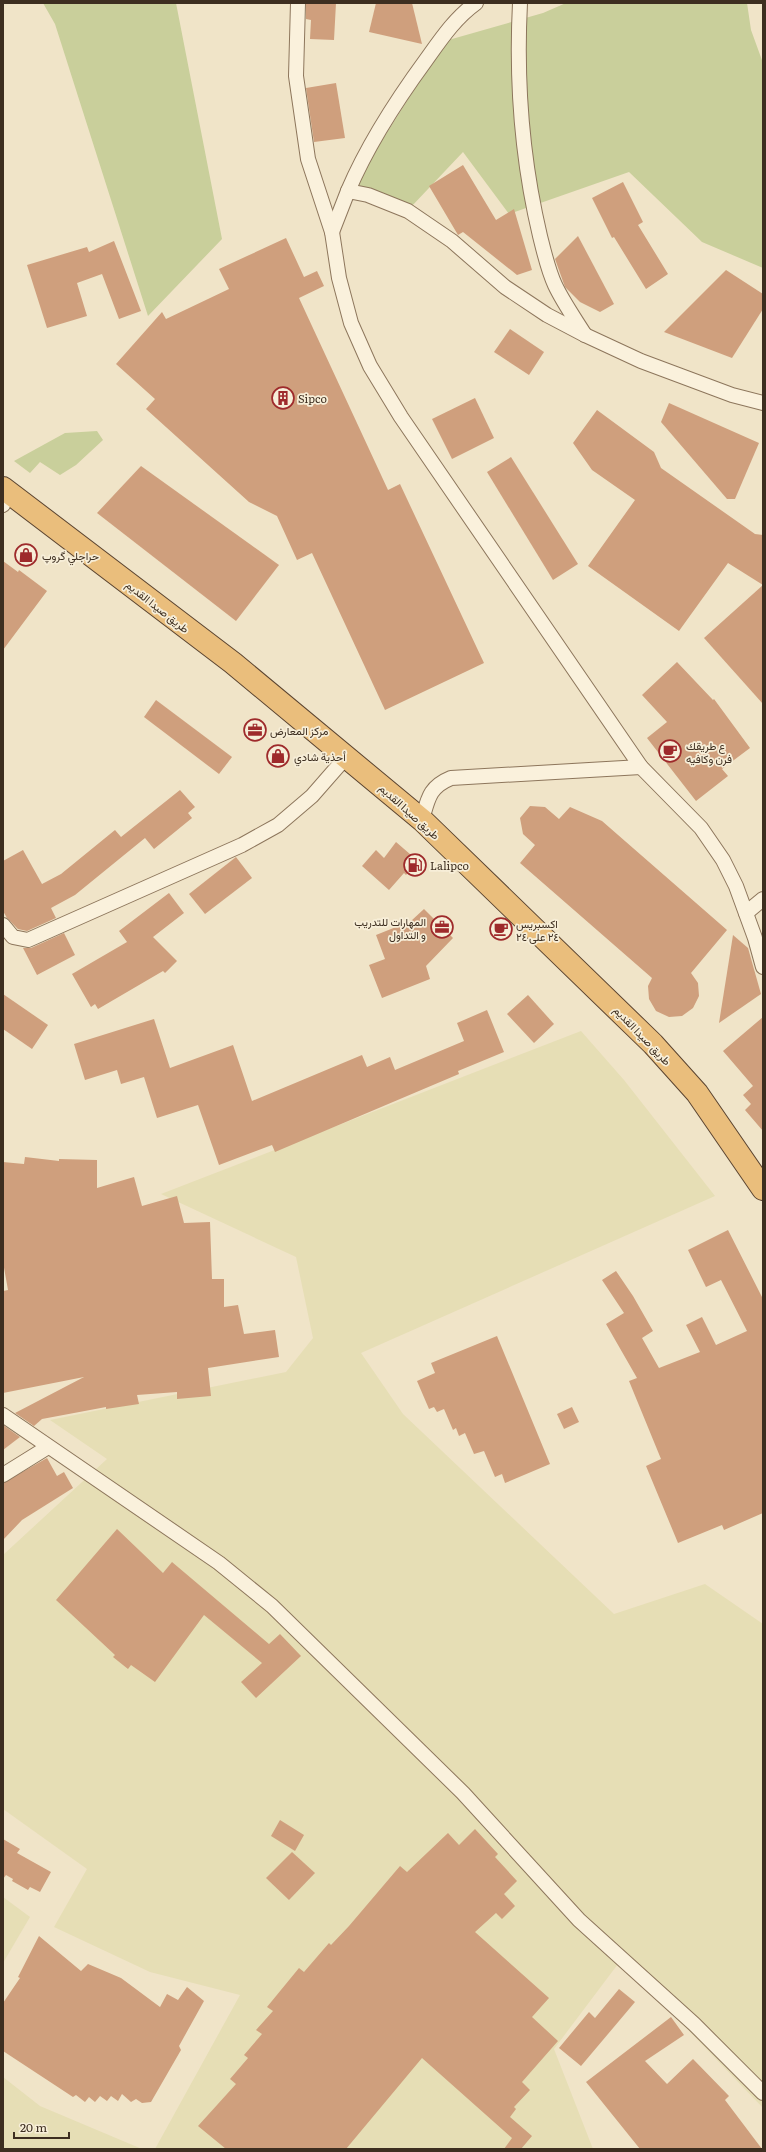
<svg xmlns="http://www.w3.org/2000/svg" width="766" height="2152" font-family="Literata,Vazirmatn,serif">
	<style>
		.farmland { fill: #e6deb5 }
		.green { fill: #c9cf9b }
		.building { fill: #cf9f7d }
		.lines { fill: none; stroke-linecap: round; stroke-linejoin: round }
		.minor-casing { stroke: #8d765c; stroke-width: 16 }
		.trunk-casing { stroke: #5b4430; stroke-width: 24 }
		.minor { stroke: #faf1dc; stroke-width: 14 }
		.trunk { stroke: #eabe7c; stroke-width: 22 }
		.labels { text-anchor: middle; dominant-baseline: central; stroke-width: 3.5; stroke-linejoin: round; paint-order: stroke }
		.poi-label { font-size: 11px; fill: #3d2e20; stroke: #f7eed8; text-anchor: start }
		.street-label { font-size: 11px; fill: #3d2e20; stroke: #f7eed8 }
	</style>
	<rect width="100%" height="100%" fill="#f0e4c8"/>
	<g class="farmland">
		<path d="M 581,1031 L 624,1080 L 715,1196 L 361,1353 L 403,1414 L 614,1614 L 705,1584 L 763,1624 L 763,2108 L 621,1960 L 554,2049 L 593,2149 L 155,2149 L 240,1995 L 150,1972 L 54,1927 L 87,1869 L 3,1809 L 3,1555 L 107,1459 L 50,1420 L 286,1372 L 313,1338 L 296,1257 L 161,1194 Z"/>
		<path d="M 3,1897 L 30,1917 L 3,1963 Z"/>
		<path d="M 3,2077 L 40,2106 L 142,2149 L 3,2149 Z"/>
	</g>
	<g class="green">
		<path d="M 43,3 L 176,3 L 222,239 L 148,316 L 55,24 Z"/>
		<path d="M 566,3 L 747,3 L 751,30 L 763,63 L 763,268 L 702,242 L 629,172 L 509,214 L 463,152 L 411,207 L 348,194 L 445,41 L 543,13 Z"/>
		<path d="M 97,431 L 103,440 L 76,465 L 60,475 L 40,462 L 30,473 L 14,461 L 65,433 Z"/>
	</g>
	<g class="building">
		<path d="M 306,3 L 336,3 L 334,40 L 310,39 L 311,20 L 306,19 Z"/>
		<path d="M 376,3 L 412,3 L 422,44 L 369,32 Z"/>
		<path d="M 336,83 L 345,138 L 314,142 L 306,88 Z"/>
		<path d="M 463,165 L 496,220 L 514,209 L 532,270 L 517,275 L 463,232 L 458,235 L 429,186 Z"/>
		<path d="M 623,182 L 643,222 L 638,225 L 668,274 L 646,289 L 614,237 L 612,238 L 592,198 Z"/>
		<path d="M 578,236 L 614,304 L 600,312 L 580,302 L 565,287 L 555,259 Z"/>
		<path d="M 286,238 L 304,277 L 317,271 L 324,286 L 299,298 L 388,490 L 400,484 L 484,663 L 385,710 L 312,553 L 297,560 L 277,516 L 249,502 L 146,409 L 155,399 L 116,364 L 162,312 L 166,319 L 229,289 L 219,269 Z"/>
		<path d="M 114,241 L 141,311 L 119,319 L 102,274 L 77,283 L 87,316 L 47,328 L 27,265 L 87,247 L 89,252 Z"/>
		<path d="M 726,270 L 763,294 L 763,309 L 732,358 L 664,332 Z"/>
		<path d="M 510,329 L 544,352 L 529,375 L 494,352 Z"/>
		<path d="M 475,398 L 494,438 L 452,459 L 432,419 Z"/>
		<path d="M 669,403 L 759,443 L 735,499 L 727,499 L 661,422 Z"/>
		<path d="M 597,410 L 654,452 L 661,468 L 755,534 L 763,535 L 763,585 L 728,563 L 679,631 L 588,566 L 635,500 L 592,470 L 573,443 Z"/>
		<path d="M 511,457 L 578,564 L 553,580 L 487,472 Z"/>
		<path d="M 141,466 L 279,565 L 236,621 L 97,513 Z"/>
		<path d="M 3,561 L 18,572 L 19,570 L 47,591 L 3,650 Z"/>
		<path d="M 763,585 L 763,704 L 704,638 Z"/>
		<path d="M 677,662 L 713,700 L 714,699 L 750,748 L 722,769 L 728,776 L 696,801 L 647,738 L 667,722 L 642,695 Z"/>
		<path d="M 156,700 L 232,757 L 219,774 L 144,717 Z"/>
		<path d="M 180,790 L 195,807 L 188,813 L 192,818 L 154,849 L 145,838 L 75,895 L 51,908 L 56,918 L 27,931 L 18,929 L 7,918 L 3,911 L 3,861 L 23,850 L 42,884 L 61,874 L 115,830 L 121,837 Z"/>
		<path d="M 530,806 L 545,807 L 559,819 L 570,807 L 602,821 L 727,930 L 691,973 L 698,983 L 699,996 L 693,1008 L 682,1016 L 669,1017 L 656,1011 L 649,999 L 648,986 L 652,978 L 520,863 L 535,845 L 523,834 L 520,818 Z"/>
		<path d="M 396,842 L 418,861 L 406,875 L 404,873 L 389,890 L 362,866 L 376,850 L 384,858 Z"/>
		<path d="M 236,857 L 252,878 L 205,914 L 189,894 Z"/>
		<path d="M 169,893 L 184,913 L 153,937 L 177,961 L 165,973 L 163,971 L 98,1009 L 95,1004 L 91,1007 L 72,974 L 127,942 L 119,931 Z"/>
		<path d="M 424,909 L 453,938 L 426,966 L 430,979 L 382,998 L 369,965 L 385,959 L 376,935 L 411,921 Z"/>
		<path d="M 64,933 L 75,955 L 37,975 L 23,948 L 31,948 Z"/>
		<path d="M 733,935 L 748,948 L 761,994 L 719,1023 Z"/>
		<path d="M 3,994 L 48,1025 L 32,1049 L 3,1029 Z"/>
		<path d="M 528,995 L 554,1024 L 534,1043 L 507,1014 Z"/>
		<path d="M 487,1010 L 504,1052 L 458,1071 L 459,1074 L 275,1152 L 272,1145 L 219,1165 L 198,1105 L 157,1118 L 144,1077 L 121,1084 L 117,1070 L 85,1080 L 74,1044 L 154,1019 L 170,1068 L 233,1045 L 252,1101 L 362,1055 L 367,1067 L 390,1057 L 395,1070 L 464,1041 L 457,1023 Z"/>
		<path d="M 763,1017 L 763,1131 L 745,1110 L 751,1104 L 743,1095 L 753,1086 L 723,1051 Z"/>
		<path d="M 25,1157 L 59,1161 L 59,1159 L 97,1160 L 97,1188 L 134,1177 L 142,1206 L 177,1196 L 184,1223 L 210,1222 L 212,1279 L 224,1279 L 224,1307 L 238,1305 L 244,1334 L 275,1330 L 279,1357 L 208,1368 L 211,1396 L 177,1399 L 177,1392 L 137,1395 L 139,1404 L 106,1409 L 106,1407 L 42,1419 L 34,1426 L 15,1413 L 84,1377 L 3,1393 L 3,1291 L 8,1290 L 3,1262 L 3,1162 L 24,1164 Z"/>
		<path d="M 728,1230 L 763,1299 L 763,1513 L 724,1530 L 722,1525 L 678,1543 L 646,1466 L 661,1459 L 629,1381 L 637,1378 L 606,1324 L 624,1313 L 602,1280 L 616,1271 L 633,1296 L 653,1331 L 642,1338 L 659,1368 L 700,1352 L 686,1325 L 702,1317 L 716,1345 L 747,1331 L 721,1280 L 706,1287 L 688,1250 Z"/>
		<path d="M 497,1336 L 550,1464 L 505,1483 L 502,1474 L 495,1477 L 484,1451 L 474,1454 L 465,1433 L 459,1436 L 456,1428 L 453,1430 L 444,1409 L 437,1412 L 434,1407 L 429,1409 L 417,1381 L 435,1373 L 431,1363 Z"/>
		<path d="M 572,1407 L 579,1422 L 564,1429 L 557,1414 Z"/>
		<path d="M 3,1425 L 20,1437 L 3,1450 Z"/>
		<path d="M 47,1458 L 57,1476 L 64,1472 L 73,1488 L 22,1520 L 3,1540 L 3,1483 Z"/>
		<path d="M 117,1529 L 163,1573 L 172,1562 L 269,1644 L 280,1634 L 301,1656 L 256,1698 L 241,1682 L 262,1663 L 204,1615 L 155,1682 L 131,1665 L 128,1669 L 113,1657 L 115,1655 L 56,1600 Z"/>
		<path d="M 280,1820 L 304,1835 L 295,1851 L 271,1836 Z"/>
		<path d="M 475,1829 L 498,1854 L 495,1857 L 517,1881 L 504,1894 L 515,1906 L 502,1919 L 496,1913 L 475,1932 L 549,1998 L 532,2017 L 558,2041 L 522,2082 L 530,2090 L 514,2107 L 516,2109 L 510,2117 L 532,2136 L 521,2149 L 504,2149 L 512,2138 L 422,2058 L 346,2149 L 226,2149 L 198,2126 L 236,2084 L 230,2079 L 248,2058 L 244,2055 L 262,2034 L 256,2030 L 273,2011 L 267,2007 L 299,1968 L 304,1972 L 329,1943 L 331,1945 L 349,1926 L 400,1866 L 407,1872 L 448,1833 L 459,1845 Z"/>
		<path d="M 3,1839 L 20,1849 L 17,1853 L 51,1872 L 40,1892 L 30,1887 L 28,1890 L 12,1881 L 13,1879 L 6,1875 L 3,1879 Z"/>
		<path d="M 292,1852 L 315,1873 L 289,1900 L 266,1878 Z"/>
		<path d="M 39,1936 L 81,1971 L 88,1964 L 121,1978 L 160,2007 L 167,1994 L 178,2000 L 187,1987 L 204,2001 L 179,2046 L 181,2050 L 151,2102 L 142,2103 L 136,2099 L 131,2102 L 122,2094 L 118,2101 L 111,2096 L 107,2101 L 100,2096 L 95,2102 L 89,2097 L 85,2102 L 76,2095 L 73,2097 L 3,2051 L 3,2003 L 20,1978 L 18,1977 Z"/>
		<path d="M 619,1989 L 635,2002 L 581,2066 L 559,2048 L 589,2012 L 595,2018 Z"/>
		<path d="M 671,2017 L 684,2035 L 645,2061 L 667,2084 L 693,2059 L 729,2096 L 725,2100 L 762,2149 L 640,2149 L 586,2082 Z"/>
	</g>
	<g class="lines">
		<g class="minor-casing">
			<g id="minor">
				<path d="M 298,3 L 296,76 L 308,159 L 332,232 L 339,278 L 351,323 L 370,366 L 401,417 L 641,767 L 701,828 L 723,860 L 736,886 L 755,938 L 763,967"/>
				<path d="M 520,3 C 516,80 522,160 540,236 C 544,252 548,270 555,285 C 563,302 575,319 585,335"/>
				<path d="M 348,191 C 368,144 396,101 426,60 C 441,39 455,18 476,3"/>
				<path d="M 332,232 L 348,191 L 368,195 L 408,211 L 452,241 L 505,287 L 547,315 L 585,335 L 641,361 L 732,395 L 763,403"/>
				<path d="M 3,505 L 10,492"/>
				<path d="M 422,820 C 428,799 429,787 451,778 L 641,767"/>
				<path d="M 746,913 L 763,899"/>
				<path d="M 3,925 L 13,937 L 28,940 L 242,845 L 278,825 L 312,796 L 347,756"/>
				<path d="M 3,1415 L 219,1563 L 272,1606 L 463,1793 L 579,1920 L 694,2024 L 763,2093"/>
				<path d="M 3,1475 L 48,1447"/>
			</g>
		</g>
		<g class="trunk-casing">
			<path id="trunk" d="M 3,488 L 233,663 L 422,820 L 653,1044 L 697,1093 L 763,1189"/>
		</g>
		<use href="#minor" class="minor"/>
		<use href="#trunk" class="trunk"/>
	</g>
	<defs>
		<g id="building-ring" transform="scale(1.15)"><circle r="9.5" fill="#f7eed8" stroke="#9e2a2b" stroke-width="1.5"/><path d="M-4-6H4V6H1V3H-1V6H-4ZM-2.5-4.3h1.7v1.8h-1.7ZM.8-4.3h1.7v1.8H.8ZM-2.5-1h1.7V.8h-1.7ZM.8-1h1.7V.8H.8Z" fill="#9e2a2b"/></g>
		<g id="shop-ring" transform="scale(1.15)"><circle r="9.5" fill="#f7eed8" stroke="#9e2a2b" stroke-width="1.5"/><path d="M-5-2.5h2.3a2.7 3.5 0 0 1 5.4 0H5L5.5 6h-11ZM-1.5-2.5h3a1.5 2.3 0 0 0-3 0Z" fill="#9e2a2b"/></g>
		<g id="office-ring" transform="scale(1.15)"><circle r="9.5" fill="#f7eed8" stroke="#9e2a2b" stroke-width="1.5"/><path d="M-6-3h4V-5.5h4V-3h4V5H-6ZM-1-4.5V-3h2v-1.5ZM-6 0V1H6V0Z" fill="#9e2a2b"/></g>
		<g id="cafe-ring" transform="scale(1.15)"><circle r="9.5" fill="#f7eed8" stroke="#9e2a2b" stroke-width="1.5"/><path d="M-5.5-4.5H6V0H3Q3 3.5 0 3.5H-2.5Q-5.5 3.5-5.5 0ZM3-3.2v2h1.7v-2ZM-6 4.5H4V6H-6Z" fill="#9e2a2b"/></g>
		<g id="fuel-ring" transform="scale(1.15)"><circle r="9.5" fill="#f7eed8" stroke="#9e2a2b" stroke-width="1.5"/><path d="M-5.5-6h7V0h2V4h1.3V-2.5L3-4.5l.8-.8L6-3V5H2.5V1h-1V6h-7ZM-4.2-4.7v3.2H.2V-4.7Z" fill="#9e2a2b"/></g>
	</defs>
	<g fill-rule="evenodd">
		<use href="#building-ring" x="283" y="398"/>
		<use href="#shop-ring" x="26" y="555"/>
		<use href="#office-ring" x="255" y="730"/>
		<use href="#cafe-ring" x="670" y="751"/>
		<use href="#shop-ring" x="278" y="756"/>
		<use href="#fuel-ring" x="415" y="865"/>
		<use href="#office-ring" x="442" y="927"/>
		<use href="#cafe-ring" x="501" y="929"/>
	</g>
	<g class="labels">
		<g class="poi-label">
			<text x="298" y="398">Sipco</text>
			<text x="42" y="555">حراجلي گروپ</text>
			<text x="270" y="730">مركز المعارض</text>
			<text x="686" y="745">ع طريقك<tspan x="686" dy="13">فرن وكافيه</tspan></text>
			<text x="294" y="756">أحذية شادي</text>
			<text x="430" y="865">Lalipco</text>
			<text x="426" y="921" text-anchor="end">المهارات للتدريب<tspan x="426" dy="13">و التداول</tspan></text>
			<text x="516" y="923">اكسبريس<tspan x="516" dy="13">٢٤ على ٢٤</tspan></text>
		</g>
		<g class="street-label">
			<text transform="translate(158 606) rotate(38)">طريق صيدا القديم</text>
			<text transform="translate(410 811) rotate(42)">طريق صيدا القديم</text>
			<text transform="translate(643 1035) rotate(46)">طريق صيدا القديم</text>
		</g>
	</g>
	<rect width="766" height="2152" fill="none" stroke="#3d2e20" stroke-width="8"/>
	<path d="M14 2132v6h55v-6" fill="none" stroke="#3d2e20" stroke-width="2"/>
	<text x="20" y="2132" font-size="12" fill="#3d2e20" stroke="#f7eed8" stroke-width="3" paint-order="stroke">20 m</text>
</svg>
